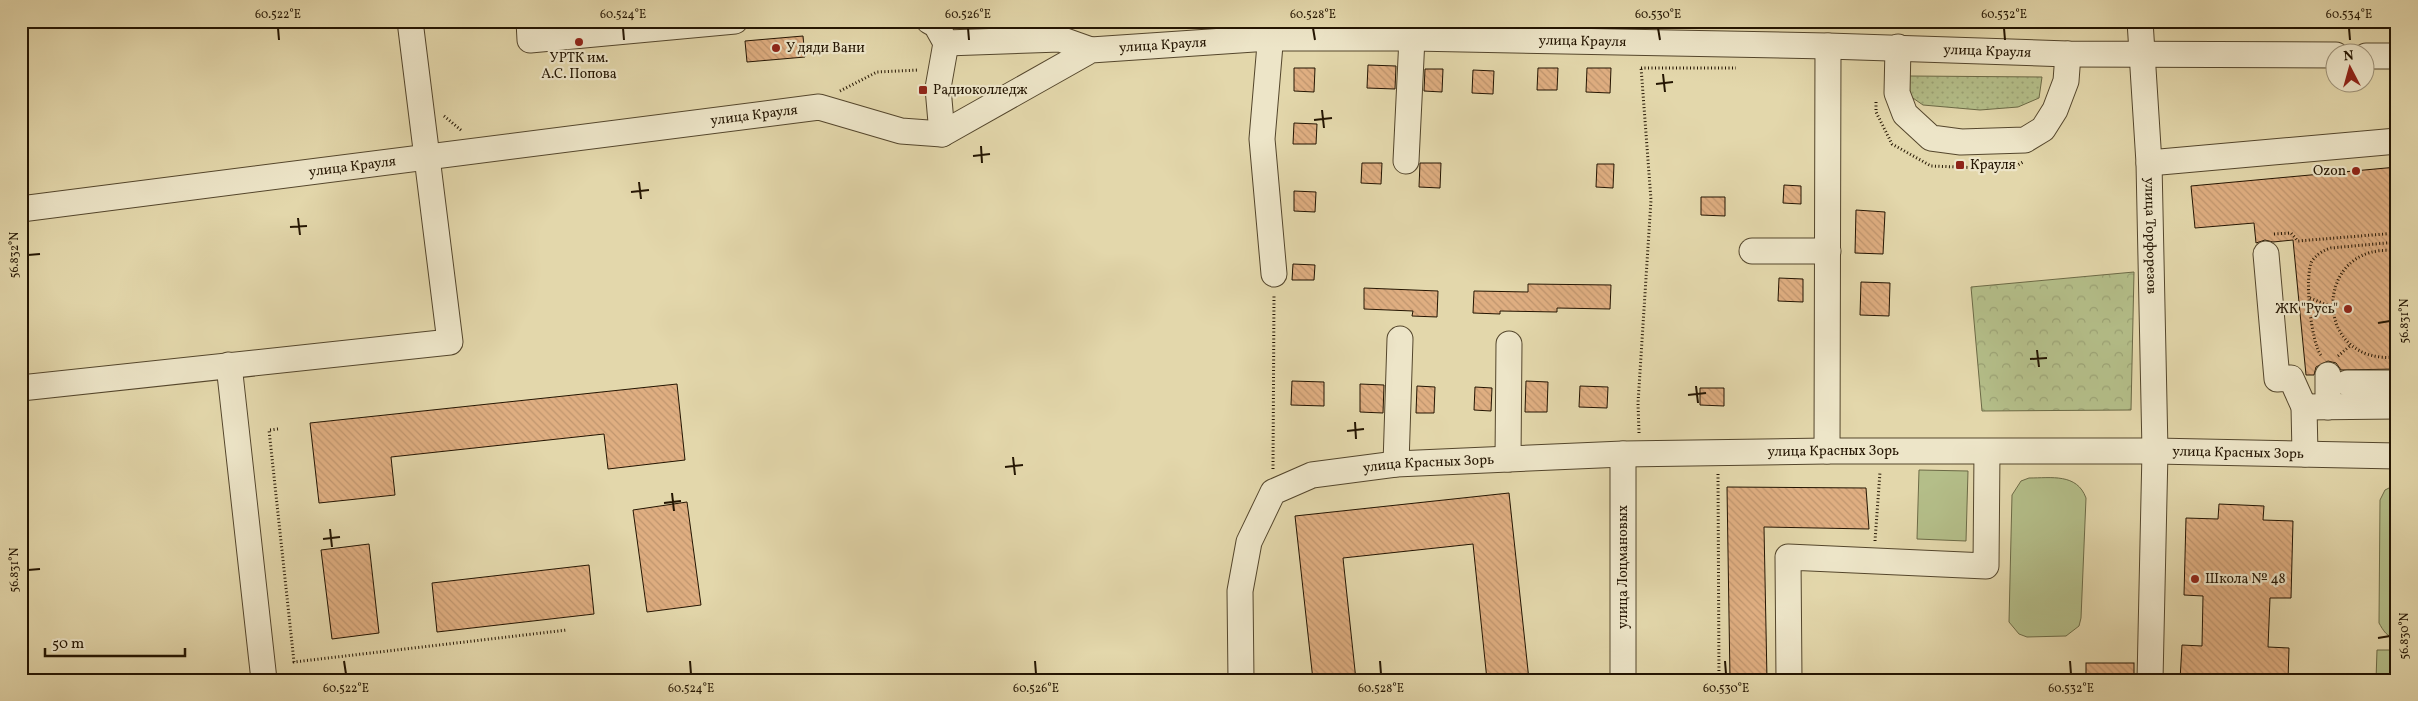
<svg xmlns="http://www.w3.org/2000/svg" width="2418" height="701" font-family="Vollkorn,serif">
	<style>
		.grass { fill: url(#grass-dots); stroke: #6c6a46 }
		.forest { fill: url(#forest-crowns); stroke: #6c6a46 }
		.garden { fill: #b4be89; stroke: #6c6a46 }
		.building { fill: url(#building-back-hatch); stroke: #241502 }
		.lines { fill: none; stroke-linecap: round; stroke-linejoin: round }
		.minor-casing { stroke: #54462c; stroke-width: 27 }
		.path { stroke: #241502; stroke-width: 3; stroke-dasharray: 1 2.5; stroke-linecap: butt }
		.minor { stroke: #ede5c8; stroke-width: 25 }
		.ticks { fill: none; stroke: #241502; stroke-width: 2 }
		.poi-dot { fill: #8f2418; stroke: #ede5c8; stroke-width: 2 }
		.labels { text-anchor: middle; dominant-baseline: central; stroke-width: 4.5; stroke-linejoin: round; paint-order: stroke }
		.street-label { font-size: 14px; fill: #241502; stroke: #ede5c8 }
		.poi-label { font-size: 14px; fill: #241502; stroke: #ede5c8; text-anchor: start }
		.neatline { fill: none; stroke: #241502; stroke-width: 2 }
		.ticks-label { font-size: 12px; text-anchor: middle; fill: #241502 }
	</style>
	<defs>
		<pattern id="grass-dots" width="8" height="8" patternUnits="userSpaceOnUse" patternTransform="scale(1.25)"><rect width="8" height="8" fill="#b4be89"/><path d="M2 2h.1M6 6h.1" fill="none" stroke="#9ba275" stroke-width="1.8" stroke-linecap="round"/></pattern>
		<pattern id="forest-crowns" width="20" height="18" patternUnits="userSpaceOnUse" patternTransform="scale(1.25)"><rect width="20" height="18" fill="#b4be89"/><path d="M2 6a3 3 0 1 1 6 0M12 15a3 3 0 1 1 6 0" fill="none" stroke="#9ba275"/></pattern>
		<pattern id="building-back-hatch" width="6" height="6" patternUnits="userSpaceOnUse" patternTransform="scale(1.25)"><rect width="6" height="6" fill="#dfae81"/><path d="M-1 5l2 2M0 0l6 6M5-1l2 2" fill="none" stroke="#bf956e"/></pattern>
	</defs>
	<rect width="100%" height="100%" fill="#e3d7ab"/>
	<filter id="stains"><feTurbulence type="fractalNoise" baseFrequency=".004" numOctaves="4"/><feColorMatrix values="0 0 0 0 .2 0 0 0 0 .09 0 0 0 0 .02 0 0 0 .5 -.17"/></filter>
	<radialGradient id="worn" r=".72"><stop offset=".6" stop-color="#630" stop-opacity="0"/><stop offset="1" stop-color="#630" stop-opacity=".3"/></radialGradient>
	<path class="grass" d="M 1909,76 L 2042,77 L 2039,98 L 2018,107 L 1980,110 L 1923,105 L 1910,96 Z"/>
	<path class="forest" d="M 2134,272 L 2131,410 L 1982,411 L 1971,287 Z"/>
	<g class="garden">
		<path d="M 1919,470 L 1968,471 L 1966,541 L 1917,539 Z"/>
		<path d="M 2029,478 C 2051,478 2077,473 2086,498 L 2081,618 L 2079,626 L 2066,636 L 2027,637 L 2019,634 L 2009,622 L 2012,495 L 2021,481 Z"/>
		<path d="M 2397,484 L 2397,638 C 2387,638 2383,630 2379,623 L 2380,500 L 2385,490 Z"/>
		<path d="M 2377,650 L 2397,650 L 2397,680 L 2376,680 Z"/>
	</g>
	<g class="building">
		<path d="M 803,36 L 805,57 L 747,62 L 745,41 Z"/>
		<path d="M 1368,65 L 1396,66 L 1395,89 L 1367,88 Z"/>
		<path d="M 1294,68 L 1315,68 L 1314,92 L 1294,91 Z"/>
		<path d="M 1538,68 L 1558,68 L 1557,90 L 1537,90 Z"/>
		<path d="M 1587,68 L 1611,68 L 1610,93 L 1586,92 Z"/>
		<path d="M 1425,69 L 1443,69 L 1442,92 L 1424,91 Z"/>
		<path d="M 1473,70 L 1494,71 L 1493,94 L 1472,93 Z"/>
		<path d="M 1294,123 L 1317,124 L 1316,144 L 1293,144 Z"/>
		<path d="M 1362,163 L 1382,163 L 1381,184 L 1361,183 Z"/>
		<path d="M 1420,163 L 1441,163 L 1440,188 L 1419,187 Z"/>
		<path d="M 1597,164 L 1614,164 L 1613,188 L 1596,187 Z"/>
		<path d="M 2397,167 L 2397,369 L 2341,370 L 2336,363 L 2328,361 L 2316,367 L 2314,375 L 2306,375 L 2293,240 L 2273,242 L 2265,240 L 2256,243 L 2254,223 L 2195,228 L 2191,186 Z"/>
		<path d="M 1784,185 L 1801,186 L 1801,204 L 1783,203 Z"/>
		<path d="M 1294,191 L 1316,192 L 1315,212 L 1294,211 Z"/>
		<path d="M 1701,197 L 1725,197 L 1725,216 L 1701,215 Z"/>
		<path d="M 1856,210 L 1885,212 L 1883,254 L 1855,253 Z"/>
		<path d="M 1293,264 L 1315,265 L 1314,280 L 1292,280 Z"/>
		<path d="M 1779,278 L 1803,279 L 1803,302 L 1778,301 Z"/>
		<path d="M 1861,282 L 1890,283 L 1889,316 L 1860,315 Z"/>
		<path d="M 1528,284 L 1611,285 L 1610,309 L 1557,308 L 1557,312 L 1500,311 L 1500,314 L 1473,313 L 1474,291 L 1528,292 Z"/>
		<path d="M 1364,288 L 1438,291 L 1437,317 L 1412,316 L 1413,311 L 1364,309 Z"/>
		<path d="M 1292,381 L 1324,382 L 1324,406 L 1291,405 Z"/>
		<path d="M 1526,381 L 1548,382 L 1547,412 L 1525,412 Z"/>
		<path d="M 677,384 L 685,460 L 608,469 L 604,434 L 391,457 L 395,495 L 319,503 L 310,423 Z"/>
		<path d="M 1360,384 L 1384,385 L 1383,413 L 1360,412 Z"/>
		<path d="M 1417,386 L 1435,387 L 1434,413 L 1416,413 Z"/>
		<path d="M 1580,386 L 1608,387 L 1607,408 L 1579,407 Z"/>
		<path d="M 1475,387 L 1492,388 L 1491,411 L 1474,410 Z"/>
		<path d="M 1700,388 L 1724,388 L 1724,406 L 1700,405 Z"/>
		<path d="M 1727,487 L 1866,488 L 1869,529 L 1764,527 L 1767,680 L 1730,680 Z"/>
		<path d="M 1509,493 L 1529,680 L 1487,680 L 1473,544 L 1343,558 L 1356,680 L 1313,680 L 1295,516 Z"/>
		<path d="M 687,502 L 701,605 L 647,612 L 633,510 Z"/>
		<path d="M 2219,504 L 2264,506 L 2263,520 L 2293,521 L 2291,598 L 2270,598 L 2268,647 L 2289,648 L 2288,680 L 2180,680 L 2182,645 L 2202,646 L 2203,596 L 2184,595 L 2186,518 L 2218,519 Z"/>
		<path d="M 369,544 L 379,633 L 332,639 L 321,550 Z"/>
		<path d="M 589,565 L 594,614 L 437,632 L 432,583 Z"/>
		<rect x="2086" y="663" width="48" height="17"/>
	</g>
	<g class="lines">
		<g class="minor-casing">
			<g id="minor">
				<path d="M 529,21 L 530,40 L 735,21"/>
				<path d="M 929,21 L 936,25 L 946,43 L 938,88 L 942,134"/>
				<path d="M 1272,21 L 1262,139 L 1274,274"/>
				<path id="s1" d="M 2140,21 L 2149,163 L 2155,451 L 2150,680"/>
				<path d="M 946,43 L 1060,39 L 1091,50"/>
				<path d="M 1898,47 L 1897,93 L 1905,114 L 1931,138 L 1961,142 L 2025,140 L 2043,129 L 2055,110 L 2066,81 L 2068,54"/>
				<path d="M 2366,56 L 2397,56"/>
				<path d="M 1406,161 L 1412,38"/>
				<path d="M 2149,163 L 2397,141"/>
				<path id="s2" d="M 21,209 L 819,107 L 901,131 L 942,134 L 1091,50 L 1269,38 L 1412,38 L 1828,46 L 2068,54 L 2336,55"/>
				<path d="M 1752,251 L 1828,251"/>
				<path d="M 2266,254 L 2277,379 L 2291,378 L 2304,407 L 2305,454"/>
				<path d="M 229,365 L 264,680"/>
				<path d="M 2328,375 L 2328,407"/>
				<path d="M 2347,383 L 2397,383"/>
				<path d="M 21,388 L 450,342 L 410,21"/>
				<path d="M 2304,407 L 2397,406"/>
				<path d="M 1827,451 L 1828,46"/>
				<path d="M 1623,454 L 1623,680"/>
				<path d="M 1508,459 L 1509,344"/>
				<path d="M 1396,464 L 1400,339"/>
				<path id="s3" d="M 1241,680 L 1240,591 L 1249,542 L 1273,492 L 1312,475 L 1396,464 L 1623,454 L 1827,451 L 2155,451 L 2397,456"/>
				<path d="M 1789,680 L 1788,557 L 1986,566 L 1987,452"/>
			</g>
		</g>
		<g class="path">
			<path d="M 1641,68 L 1736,68"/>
			<path d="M 840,91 L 877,72 L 919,70"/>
			<path d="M 1876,102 L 1876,112 L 1892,144 L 1931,166 L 1983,168 L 2016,166 L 2023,162"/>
			<path d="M 444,116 L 462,131"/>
			<path d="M 2274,234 L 2291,233 L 2298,241 L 2397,233"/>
			<path d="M 2397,251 C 2313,240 2310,366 2397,357"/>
			<path d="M 2310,298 L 2332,307"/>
			<path d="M 2321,355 C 2311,343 2304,275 2312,261 C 2317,254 2324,250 2331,248 L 2397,242"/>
			<path d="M 2338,356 L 2351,345"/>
			<path d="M 278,429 L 269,430 L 294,662 L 567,630"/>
			<path d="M 1639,433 L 1638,403 L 1651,200 L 1641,67"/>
			<path d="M 1273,469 L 1274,295"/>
			<path d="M 1718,474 L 1719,680"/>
			<path d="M 1875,541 L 1880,472"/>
		</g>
		<use href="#minor" class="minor"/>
	</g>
	<path class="ticks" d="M 278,28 L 279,40M 623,28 L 624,40M 968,28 L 969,40M 1313,28 L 1315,40M 1658,28 L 1660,40M 2004,28 L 2005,40M 2349,28 L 2350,40M 1663,74 L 1665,92M 1656,84 L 1673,82M 1322,110 L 1324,128M 1314,120 L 1332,118M 981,146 L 982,163M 973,156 L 990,154M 639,182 L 641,199M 631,192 L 649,190M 298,218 L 300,235M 290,227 L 307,226M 28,255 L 40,254M 2378,323 L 2390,321M 2037,350 L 2039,367M 2030,359 L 2047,358M 1696,386 L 1698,403M 1688,395 L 1706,393M 1355,422 L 1356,439M 1347,431 L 1364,429M 1013,457 L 1015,475M 1005,467 L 1023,465M 672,493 L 674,511M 664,503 L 681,501M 330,529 L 332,547M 323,539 L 340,537M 28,570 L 40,569M 2378,638 L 2390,636M 344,661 L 346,674M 690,661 L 691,674M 1035,661 L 1036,674M 1380,661 L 1381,674M 1725,661 L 1726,674M 2070,661 L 2071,674"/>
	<g class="poi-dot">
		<circle cx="579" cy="42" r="5"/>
		<circle cx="776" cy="48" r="5"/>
		<rect x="918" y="85" width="10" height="10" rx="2.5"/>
		<rect x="1955" y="160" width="10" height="10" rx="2.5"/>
		<circle cx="2356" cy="171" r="5"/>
		<circle cx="2348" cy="309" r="5"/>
		<circle cx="2195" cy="579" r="5"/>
	</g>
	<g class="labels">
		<g class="street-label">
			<text stroke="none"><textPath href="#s2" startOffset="1594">улица Крауля</textPath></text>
			<text stroke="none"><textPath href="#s2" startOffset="1174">улица Крауля</textPath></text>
			<text stroke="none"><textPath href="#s2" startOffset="1999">улица Крауля</textPath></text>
			<text stroke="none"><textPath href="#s2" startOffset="739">улица Крауля</textPath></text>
			<text stroke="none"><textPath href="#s2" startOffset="334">улица Крауля</textPath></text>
			<text stroke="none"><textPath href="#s1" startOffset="215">улица Торфорезов</textPath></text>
			<text stroke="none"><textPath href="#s3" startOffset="759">улица Красных Зорь</textPath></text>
			<text stroke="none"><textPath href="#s3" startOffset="1164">улица Красных Зорь</textPath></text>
			<text stroke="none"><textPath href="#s3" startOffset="354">улица Красных Зорь</textPath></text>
			<text transform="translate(1623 567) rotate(-90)">улица Лоцмановых</text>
		</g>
		<g class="poi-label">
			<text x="786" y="48">У дяди Вани</text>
			<text x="579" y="58" text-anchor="middle">УРТК им.<tspan x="579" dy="16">А.С. Попова</tspan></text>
			<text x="933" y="90">Радиоколледж</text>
			<text x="1970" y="165">Крауля</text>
			<text x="2346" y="171" text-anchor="end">Ozon</text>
			<text x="2338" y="309" text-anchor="end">ЖК "Русь"</text>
			<text x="2205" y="579">Школа № 48</text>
		</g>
	</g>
	<rect width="2418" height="701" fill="none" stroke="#e3d7ab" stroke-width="55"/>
	<g transform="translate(2350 68) rotate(354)"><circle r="24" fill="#ede5c8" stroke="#9d9279"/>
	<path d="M0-4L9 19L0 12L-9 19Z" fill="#8f2418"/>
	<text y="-8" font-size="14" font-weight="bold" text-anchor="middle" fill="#241502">N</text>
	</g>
	<path d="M45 648v8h140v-8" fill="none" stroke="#241502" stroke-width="2.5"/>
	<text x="52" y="648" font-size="15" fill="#241502" stroke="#ede5c8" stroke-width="4" paint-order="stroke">50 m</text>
	<rect x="28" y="28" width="2362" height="646" class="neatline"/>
	<g class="ticks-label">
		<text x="278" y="18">60.522°E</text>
		<text x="623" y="18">60.524°E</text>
		<text x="968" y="18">60.526°E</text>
		<text x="1313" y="18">60.528°E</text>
		<text x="1658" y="18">60.530°E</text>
		<text x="2004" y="18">60.532°E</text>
		<text x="2349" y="18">60.534°E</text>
		<text transform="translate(14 255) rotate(-90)" y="4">56.832°N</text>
		<text transform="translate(2404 321) rotate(-90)" y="4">56.831°N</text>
		<text transform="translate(14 570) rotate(-90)" y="4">56.831°N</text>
		<text transform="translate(2404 636) rotate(-90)" y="4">56.830°N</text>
		<text x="346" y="692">60.522°E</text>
		<text x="691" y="692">60.524°E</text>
		<text x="1036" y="692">60.526°E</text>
		<text x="1381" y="692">60.528°E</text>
		<text x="1726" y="692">60.530°E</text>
		<text x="2071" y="692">60.532°E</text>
	</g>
	<rect width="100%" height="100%" filter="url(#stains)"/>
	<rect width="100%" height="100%" fill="url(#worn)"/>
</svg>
